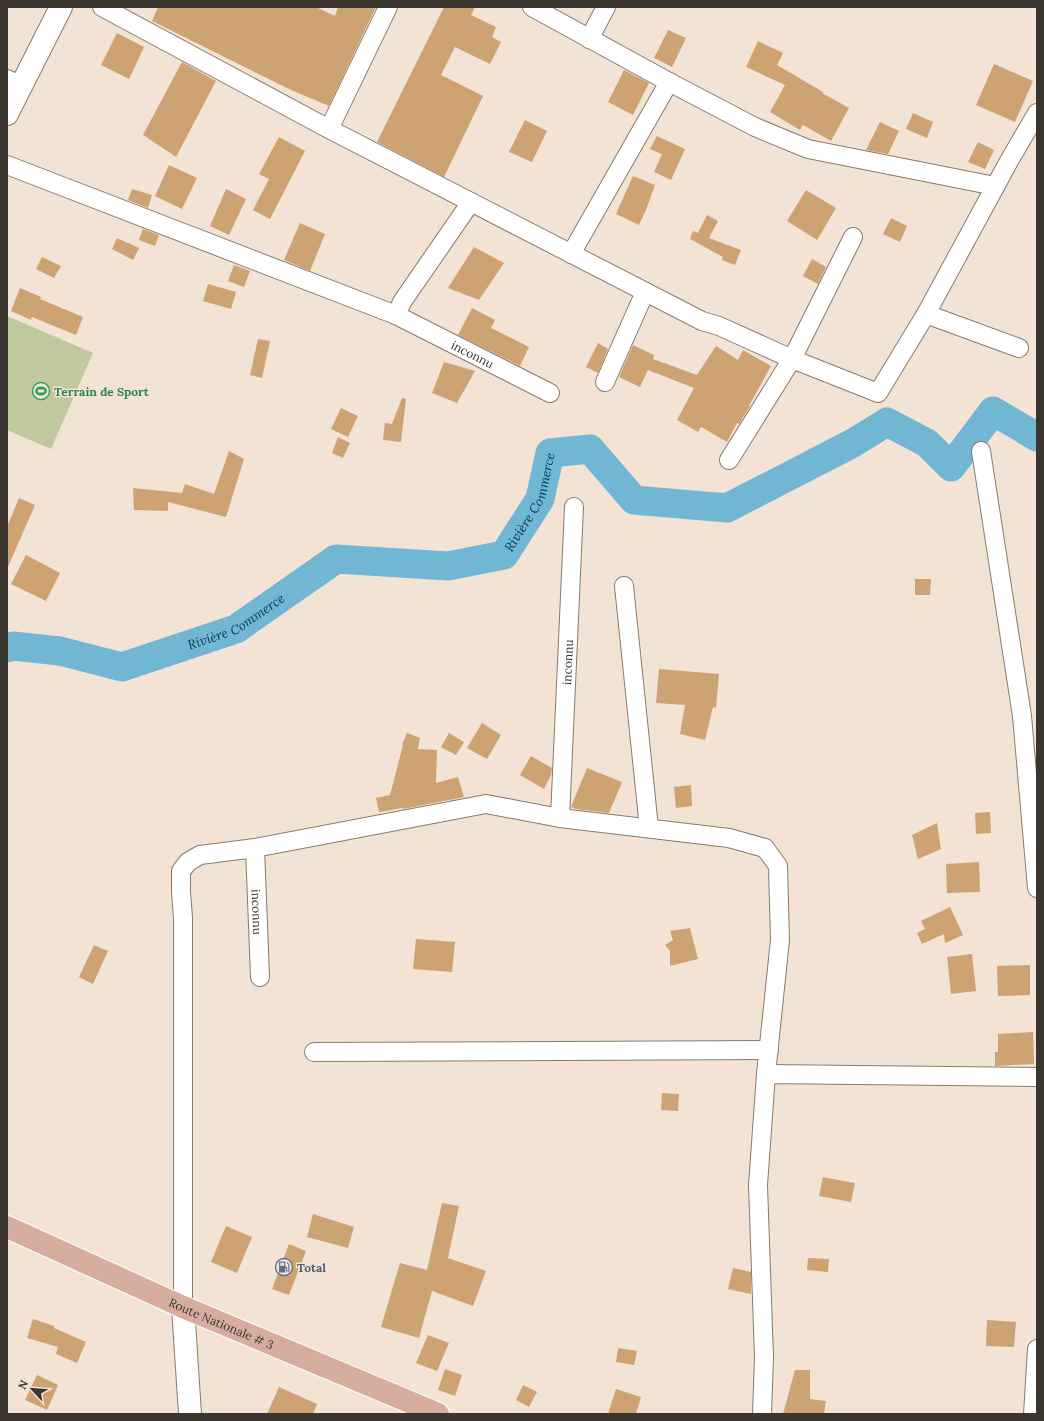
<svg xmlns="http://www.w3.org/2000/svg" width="1044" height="1421" font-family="Lora,serif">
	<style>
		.pitch { fill: #c0c99d }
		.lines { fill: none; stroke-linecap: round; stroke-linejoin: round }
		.river { stroke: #71b6d3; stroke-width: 29 }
		.building { fill: #cda373 }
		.minor-casing { stroke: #887b6d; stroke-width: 20 }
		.tertiary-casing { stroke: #887b6d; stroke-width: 24 }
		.secondary-casing { stroke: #887b6d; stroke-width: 24 }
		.primary-casing { stroke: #fff; stroke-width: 24 }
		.minor { stroke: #fff; stroke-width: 18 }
		.tertiary { stroke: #fff; stroke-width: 22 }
		.secondary { stroke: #fff; stroke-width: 22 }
		.primary { stroke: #d7ada0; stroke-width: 22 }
		.labels { text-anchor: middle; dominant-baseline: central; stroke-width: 3; stroke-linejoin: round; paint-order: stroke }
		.street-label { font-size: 12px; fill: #3a352f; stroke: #f2e3d4 }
		.leisure-label { font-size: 12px; font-weight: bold; fill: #27864d; stroke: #f2e3d4; text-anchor: start }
		.service-label { font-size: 12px; font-weight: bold; fill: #4e5e75; stroke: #f2e3d4; text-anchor: start }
		.water-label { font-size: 13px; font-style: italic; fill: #014054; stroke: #f2e3d4 }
	</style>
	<rect width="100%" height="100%" fill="#f2e3d4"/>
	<path class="pitch" d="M 7,316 L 93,353 L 51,449 L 7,430 Z"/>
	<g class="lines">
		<path class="river" id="s1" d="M 7,648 L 13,646 L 60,651 L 122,667 L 236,629 L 336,559 L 448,566 L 504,555 L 540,499 L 550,453 L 590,449 L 634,500 L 727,508 L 853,443 L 887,422 L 927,443 L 951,467 L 993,411 L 1037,437"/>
	</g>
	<g class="building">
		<path d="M 158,7 L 316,7 L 335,16 L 338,7 L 376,7 L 329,106 L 291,90 L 152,21 Z"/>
		<path d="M 444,7 L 475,7 L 471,15 L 496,27 L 492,37 L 501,42 L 490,64 L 455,47 L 441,75 L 483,96 L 444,177 L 377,142 Z"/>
		<path d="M 668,30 L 686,38 L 672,67 L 654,58 Z"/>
		<path d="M 117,33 L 144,47 L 129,79 L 101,65 Z"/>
		<path d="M 758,41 L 783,53 L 777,65 L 823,92 L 822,93 L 849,108 L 831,141 L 803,125 L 800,130 L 770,112 L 785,85 L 746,67 Z"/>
		<path d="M 182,62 L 216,81 L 176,157 L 143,135 Z"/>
		<path d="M 994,64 L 1033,81 L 1015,122 L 976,105 Z"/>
		<path d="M 624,70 L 649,83 L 633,115 L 608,102 Z"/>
		<path d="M 913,113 L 933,122 L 927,138 L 906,129 Z"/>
		<path d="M 525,120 L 547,131 L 532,162 L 509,152 Z"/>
		<path d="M 880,122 L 899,131 L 888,154 L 866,150 Z"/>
		<path d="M 657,136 L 685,149 L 671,180 L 654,172 L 662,154 L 650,149 Z"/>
		<path d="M 279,137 L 305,151 L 270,219 L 253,210 L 269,179 L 259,174 Z"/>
		<path d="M 978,142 L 994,150 L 985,169 L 968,162 Z"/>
		<path d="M 169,165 L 197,178 L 182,209 L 155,196 Z"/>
		<path d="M 633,176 L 655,185 L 646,210 L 639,225 L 616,214 Z"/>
		<path d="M 132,189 L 152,195 L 148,208 L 128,200 Z"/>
		<path d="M 226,189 L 246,199 L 229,235 L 210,226 Z"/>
		<path d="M 806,190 L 836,208 L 817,240 L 787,221 Z"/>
		<path d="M 707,215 L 718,221 L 709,238 L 741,250 L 735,265 L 722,260 L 723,257 L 690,239 L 693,231 L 698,233 Z"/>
		<path d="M 891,218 L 907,226 L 900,242 L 883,234 Z"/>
		<path d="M 300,223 L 325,234 L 310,271 L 284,260 Z"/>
		<path d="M 143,229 L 159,235 L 155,246 L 139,240 Z"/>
		<path d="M 117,238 L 139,248 L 133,260 L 112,249 Z"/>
		<path d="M 474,247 L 504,263 L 479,300 L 448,288 Z"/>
		<path d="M 42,257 L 61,266 L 54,278 L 36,269 Z"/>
		<path d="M 812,259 L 826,267 L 818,284 L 803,276 Z"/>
		<path d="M 234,265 L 250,271 L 244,287 L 228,281 Z"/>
		<path d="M 208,284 L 236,292 L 231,309 L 203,301 Z"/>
		<path d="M 20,288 L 41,297 L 40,299 L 83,317 L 76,335 L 32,317 L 31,320 L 11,311 Z"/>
		<path d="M 472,308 L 495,320 L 491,328 L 529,347 L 520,366 L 458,335 Z"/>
		<path d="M 258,339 L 270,341 L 262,378 L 250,375 Z"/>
		<path d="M 598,343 L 608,349 L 598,373 L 586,367 Z"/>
		<path d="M 633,345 L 654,355 L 653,359 L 697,375 L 716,346 L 738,360 L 743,350 L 771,366 L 749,406 L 750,406 L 747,411 L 739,424 L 737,423 L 727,442 L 701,427 L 698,432 L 677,420 L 694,388 L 648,370 L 640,387 L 619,377 Z"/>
		<path d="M 444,362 L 475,371 L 457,403 L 432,393 Z"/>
		<path d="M 402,398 L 406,399 L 401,442 L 383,440 L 385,423 L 392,424 Z"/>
		<path d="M 341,408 L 358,416 L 348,437 L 331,429 Z"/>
		<path d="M 338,437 L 350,443 L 343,458 L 332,453 Z"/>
		<path d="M 229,451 L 244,459 L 226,517 L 168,502 L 168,511 L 134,510 L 133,488 L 182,493 L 185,484 L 214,494 Z"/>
		<path d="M 19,498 L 35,505 L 7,569 L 7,527 Z"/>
		<path d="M 26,555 L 60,573 L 46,601 L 11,584 Z"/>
		<path d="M 915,579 L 931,579 L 930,595 L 915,595 Z"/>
		<path d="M 659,669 L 719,674 L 716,708 L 713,707 L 705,740 L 680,734 L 685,705 L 656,703 Z"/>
		<path d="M 482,723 L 501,735 L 487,759 L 467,748 Z"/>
		<path d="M 407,733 L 420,738 L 418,749 L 437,750 L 436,783 L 458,777 L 464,797 L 403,809 L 403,808 L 379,812 L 376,798 L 390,795 L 403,745 L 402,745 Z"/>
		<path d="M 449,733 L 464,742 L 456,755 L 441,747 Z"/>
		<path d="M 531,756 L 552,768 L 551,775 L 544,789 L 520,775 Z"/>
		<path d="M 587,768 L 622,782 L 609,813 L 576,809 L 571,807 Z"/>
		<path d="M 691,785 L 692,806 L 676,808 L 674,787 Z"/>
		<path d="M 990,812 L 991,833 L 976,834 L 975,813 Z"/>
		<path d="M 937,823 L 941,849 L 918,859 L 912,835 Z"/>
		<path d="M 979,862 L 980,892 L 947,893 L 946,864 Z"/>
		<path d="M 950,907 L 963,935 L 945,943 L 944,934 L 922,944 L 917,933 L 925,929 L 921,921 Z"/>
		<path d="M 690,928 L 698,959 L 670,966 L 670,951 L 665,945 L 673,940 L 670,931 Z"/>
		<path d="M 416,939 L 455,942 L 452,972 L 413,969 Z"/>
		<path d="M 94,945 L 108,951 L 93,984 L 79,977 Z"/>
		<path d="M 972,954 L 976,991 L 951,994 L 947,957 Z"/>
		<path d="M 1030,965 L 1030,995 L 998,996 L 997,966 Z"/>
		<path d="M 1033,1032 L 1034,1064 L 995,1066 L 995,1052 L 998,1052 L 998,1034 Z"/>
		<path d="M 662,1093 L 679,1094 L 678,1111 L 661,1110 Z"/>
		<path d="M 823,1177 L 855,1183 L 851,1202 L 819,1196 Z"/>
		<path d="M 442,1203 L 459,1206 L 448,1258 L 486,1271 L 473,1306 L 432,1291 L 419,1338 L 381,1327 L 400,1263 L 427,1270 Z"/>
		<path d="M 313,1214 L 354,1227 L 348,1248 L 307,1237 Z"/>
		<path d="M 226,1226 L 252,1237 L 237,1273 L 211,1262 Z"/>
		<path d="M 289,1244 L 306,1251 L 289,1295 L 272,1289 Z"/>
		<path d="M 808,1258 L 829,1259 L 828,1272 L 807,1270 Z"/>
		<path d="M 733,1268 L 751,1272 L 751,1294 L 728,1289 Z"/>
		<path d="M 33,1319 L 54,1326 L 54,1328 L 86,1342 L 77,1363 L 56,1354 L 58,1347 L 27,1338 Z"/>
		<path d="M 987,1320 L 1016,1322 L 1014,1347 L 986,1346 Z"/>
		<path d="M 428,1335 L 449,1343 L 437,1371 L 416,1363 Z"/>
		<path d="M 618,1348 L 637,1351 L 634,1365 L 616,1362 Z"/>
		<path d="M 445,1369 L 462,1375 L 455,1396 L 438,1390 Z"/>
		<path d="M 795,1370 L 810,1370 L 810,1399 L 826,1401 L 824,1414 L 783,1414 Z"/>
		<path d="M 37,1375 L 58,1385 L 47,1410 L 25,1400 Z"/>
		<path d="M 523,1385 L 537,1392 L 529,1407 L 516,1400 Z"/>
		<path d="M 279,1387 L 317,1404 L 313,1414 L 267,1414 Z"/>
		<path d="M 616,1389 L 641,1397 L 636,1414 L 608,1414 Z"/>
	</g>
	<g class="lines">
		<g class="minor-casing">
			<g id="minor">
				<path d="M 102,7 L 329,129 L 702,321 L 719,326 L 792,359 L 853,237"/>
				<path d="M 532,7 L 669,82 L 571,254"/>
				<path d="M 589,39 L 606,7"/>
				<path d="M 7,79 L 21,86"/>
				<path d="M 669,82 L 755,127 L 808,149 L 995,186"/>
				<path d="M 329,129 L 388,7"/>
				<path d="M 7,165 L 396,315 L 402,302 L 471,202"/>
				<path d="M 926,314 L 1019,348"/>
				<path id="s2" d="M 396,315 L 550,393"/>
				<path d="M 605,382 L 645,292"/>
				<path d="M 981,451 L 1022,716 L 1037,888"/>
				<path d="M 729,460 L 792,359 L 878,393 L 926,314 L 1009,161 L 1037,113"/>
				<path d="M 624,586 L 649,828"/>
				<path id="s3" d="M 560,818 L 574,507"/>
				<path id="s4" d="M 255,848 L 260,977"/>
				<path d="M 314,1052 L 769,1050"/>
				<path d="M 183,1307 L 183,918 L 181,892 L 181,871 L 188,862 L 200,855 L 255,848 L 486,804 L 560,818 L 729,838 L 765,848 L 778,866 L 780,940 L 766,1074"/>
				<path d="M 762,1414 L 764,1357 L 758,1185 L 766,1074 L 1037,1077"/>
				<path d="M 1033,1414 L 1037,1349"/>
			</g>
		</g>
		<g class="tertiary-casing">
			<path id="tertiary" d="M 7,114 L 61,7"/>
		</g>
		<g class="secondary-casing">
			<path id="secondary" d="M 183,1307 L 190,1414"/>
		</g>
		<g class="primary-casing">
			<g id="primary">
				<path id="s5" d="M 7,1227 L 183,1307 L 438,1414"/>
			</g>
		</g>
		<use href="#minor" class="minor"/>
		<use href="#tertiary" class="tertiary"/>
		<use href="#secondary" class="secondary"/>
		<use href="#primary" class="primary"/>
	</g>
	<defs>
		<g id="stadium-ring" transform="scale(0.9)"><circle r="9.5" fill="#f2e3d4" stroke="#2e9e5b" stroke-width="1.5"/><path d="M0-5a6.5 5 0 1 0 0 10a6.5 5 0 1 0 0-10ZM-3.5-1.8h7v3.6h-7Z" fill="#2e9e5b"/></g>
		<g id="fuel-ring" transform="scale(0.9)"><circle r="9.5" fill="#f2e3d4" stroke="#5c6f8a" stroke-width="1.5"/><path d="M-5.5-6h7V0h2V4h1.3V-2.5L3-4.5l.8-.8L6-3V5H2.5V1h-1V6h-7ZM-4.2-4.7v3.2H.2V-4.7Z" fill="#5c6f8a"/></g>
	</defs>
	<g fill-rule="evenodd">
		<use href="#stadium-ring" x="41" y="391"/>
		<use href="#fuel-ring" x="284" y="1267"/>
	</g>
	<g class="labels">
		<g class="street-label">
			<text stroke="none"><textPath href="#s2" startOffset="86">inconnu</textPath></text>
			<text stroke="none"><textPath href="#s3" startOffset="156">inconnu</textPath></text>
			<text stroke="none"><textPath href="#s4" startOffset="64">inconnu</textPath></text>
			<text stroke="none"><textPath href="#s5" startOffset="235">Route Nationale # 3</textPath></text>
		</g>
		<g class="leisure-label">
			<text x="54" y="391">Terrain de Sport</text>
		</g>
		<g class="service-label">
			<text x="297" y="1267">Total</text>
		</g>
		<g class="water-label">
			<text stroke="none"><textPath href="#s1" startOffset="589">Rivière Commerce</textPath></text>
			<text stroke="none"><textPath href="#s1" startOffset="241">Rivière Commerce</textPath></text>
		</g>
	</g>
	<rect width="1044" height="1421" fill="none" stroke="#3a352f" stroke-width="16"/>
	<g transform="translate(32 1389) rotate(296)" stroke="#f2e3d4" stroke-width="3" paint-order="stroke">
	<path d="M0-3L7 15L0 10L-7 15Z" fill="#3a352f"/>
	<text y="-6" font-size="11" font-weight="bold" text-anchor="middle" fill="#3a352f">N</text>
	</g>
</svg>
